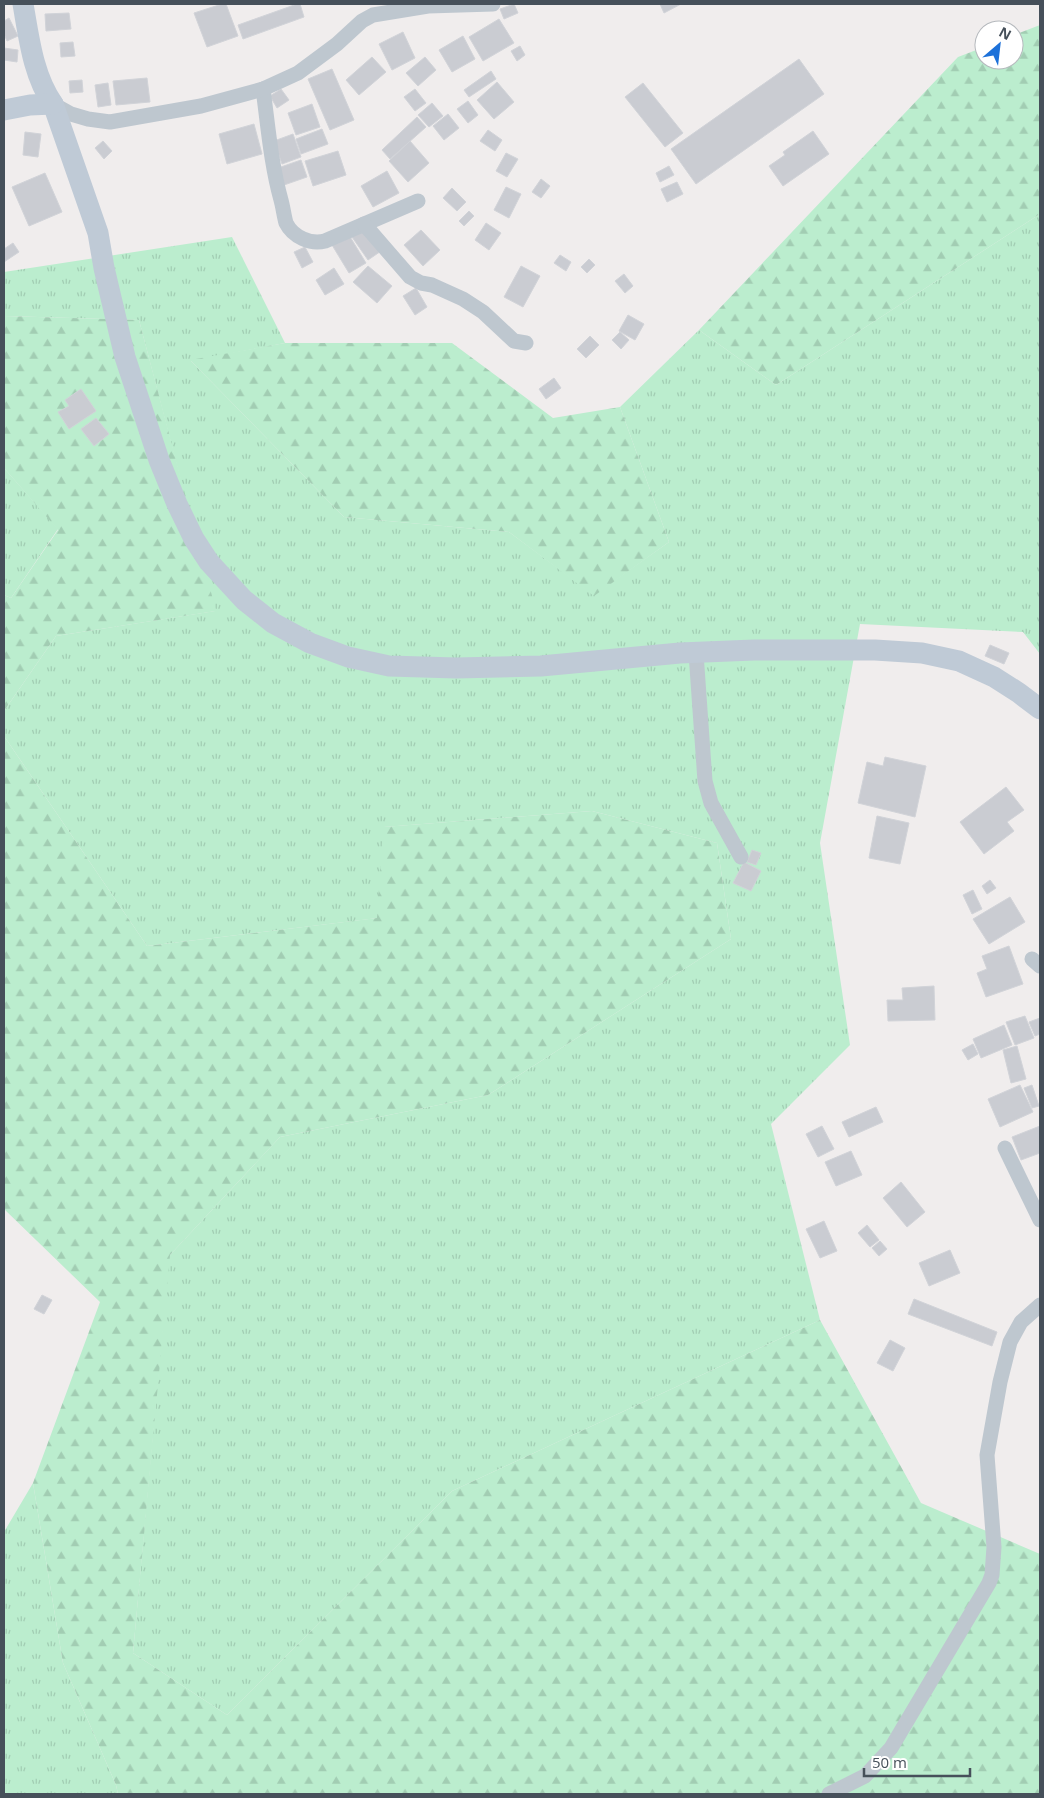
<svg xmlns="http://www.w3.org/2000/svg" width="1044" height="1798" font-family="'Open Sans',sans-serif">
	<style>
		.grass { fill: url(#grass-tufts) }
		.forest { fill: url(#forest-firs) }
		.building { fill: #caccd2; stroke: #d1d3d8 }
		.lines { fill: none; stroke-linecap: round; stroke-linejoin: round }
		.street { stroke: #bec7cf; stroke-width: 15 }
		.secondary { stroke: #bfcad6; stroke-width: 21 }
	</style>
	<defs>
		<pattern id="grass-tufts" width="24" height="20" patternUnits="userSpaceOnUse" patternTransform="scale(1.25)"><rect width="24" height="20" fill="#bbedce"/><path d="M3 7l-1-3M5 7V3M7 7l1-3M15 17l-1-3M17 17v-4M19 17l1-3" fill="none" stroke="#a2cdb3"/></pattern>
		<pattern id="forest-firs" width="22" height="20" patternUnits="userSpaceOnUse" patternTransform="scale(1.25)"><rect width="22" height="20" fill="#bbedce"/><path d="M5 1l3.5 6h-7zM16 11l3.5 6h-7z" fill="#a2cdb3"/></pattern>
	</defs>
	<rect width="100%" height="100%" fill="#f0eded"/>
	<g class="grass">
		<path d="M 1040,214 L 1040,654 L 1023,632 L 860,624 L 820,843 L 850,1045 L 771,1124 L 820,1320 L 452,1491 L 227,1715 L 133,1653 L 169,1256 L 280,1137 L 488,1095 L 731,939 L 717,843 L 592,811 L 384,827 L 378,918 L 147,946 L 4,736 L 4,711 L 56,636 L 215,611 L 139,320 L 4,316 L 4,272 L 232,237 L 285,343 L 191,361 L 344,517 L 509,532 L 594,595 L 669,542 L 620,407 L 699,330 L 776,385 Z"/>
		<path d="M 4,468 L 58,529 L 11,598 L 4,595 Z"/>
		<path d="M 33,1483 L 63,1663 L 116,1785 L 118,1794 L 4,1794 L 4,1532 Z"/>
	</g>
	<g class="forest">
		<path d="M 1040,25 L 1040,214 L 776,385 L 699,330 L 958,57 L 984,47 L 984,60 L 1014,60 L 1014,35 Z"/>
		<path d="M 4,316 L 139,320 L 216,611 L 56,636 L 4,711 L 4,595 L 11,598 L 58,530 L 4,468 Z"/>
		<path d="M 285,343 L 452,343 L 553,418 L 620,407 L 669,542 L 594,596 L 509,532 L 344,517 L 190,360 Z"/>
		<path d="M 4,736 L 147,946 L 377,918 L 383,827 L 592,811 L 717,843 L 731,939 L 488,1095 L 280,1137 L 170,1255 L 133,1653 L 227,1715 L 452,1491 L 820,1320 L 921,1503 L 1040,1554 L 1040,1794 L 118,1794 L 116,1785 L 63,1663 L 33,1483 L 100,1302 L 4,1209 Z"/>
	</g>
	<g class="building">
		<path d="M 222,4 L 226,4 L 238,36 L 207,47 L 194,13 Z"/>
		<path d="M 297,4 L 300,4 L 304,17 L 243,39 L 238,25 Z"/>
		<path d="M 514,4 L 518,13 L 504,19 L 500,9 Z"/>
		<path d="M 660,4 L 681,4 L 664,13 Z"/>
		<path d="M 69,13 L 71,29 L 46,31 L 45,14 Z"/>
		<path d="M 9,18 L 18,36 L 7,41 L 4,34 L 4,21 Z"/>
		<path d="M 499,19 L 514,43 L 483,61 L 469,37 Z"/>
		<path d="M 403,32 L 415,58 L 392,70 L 379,44 Z"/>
		<path d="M 463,36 L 475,59 L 452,72 L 439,50 Z"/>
		<path d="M 73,42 L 75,56 L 61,57 L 60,43 Z"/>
		<path d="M 520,46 L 525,55 L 517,61 L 511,51 Z"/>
		<path d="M 4,48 L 18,50 L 17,62 L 4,60 Z"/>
		<path d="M 372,57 L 386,72 L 359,95 L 346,80 Z"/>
		<path d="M 425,57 L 436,70 L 418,86 L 406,73 Z"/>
		<path d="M 799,59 L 824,94 L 696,184 L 671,149 Z"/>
		<path d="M 332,69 L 354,120 L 330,130 L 308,79 Z"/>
		<path d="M 491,71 L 496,79 L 469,97 L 464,90 Z"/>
		<path d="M 147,78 L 150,102 L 116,105 L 113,81 Z"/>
		<path d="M 82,80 L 83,92 L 70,93 L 69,81 Z"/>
		<path d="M 497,82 L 514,102 L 494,119 L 477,100 Z"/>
		<path d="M 108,83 L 111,105 L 98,107 L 95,85 Z"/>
		<path d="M 643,83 L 683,133 L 665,147 L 625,97 Z"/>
		<path d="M 281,89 L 289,100 L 277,108 L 270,96 Z"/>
		<path d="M 415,89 L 426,103 L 415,111 L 404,97 Z"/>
		<path d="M 468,101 L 478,115 L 468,123 L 457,109 Z"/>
		<path d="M 432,103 L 443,116 L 429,127 L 418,115 Z"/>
		<path d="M 312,104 L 320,127 L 296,135 L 288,113 Z"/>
		<path d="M 448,114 L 459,128 L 444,140 L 433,126 Z"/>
		<path d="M 417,117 L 426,127 L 390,159 L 382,150 Z"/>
		<path d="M 254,124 L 262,154 L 227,164 L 219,134 Z"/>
		<path d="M 322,129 L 328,144 L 301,154 L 296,139 Z"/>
		<path d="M 488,130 L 502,140 L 495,151 L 480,141 Z"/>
		<path d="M 813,131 L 829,154 L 783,186 L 769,166 L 785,155 L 783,152 Z"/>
		<path d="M 25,132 L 41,134 L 38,157 L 23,155 Z"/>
		<path d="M 293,134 L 301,157 L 282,164 L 274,141 Z"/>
		<path d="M 103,141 L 112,151 L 104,159 L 95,148 Z"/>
		<path d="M 410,141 L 429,163 L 408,182 L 389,161 Z"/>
		<path d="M 338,151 L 346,175 L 313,186 L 305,161 Z"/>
		<path d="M 506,153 L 518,159 L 507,177 L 496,171 Z"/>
		<path d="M 301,160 L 307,177 L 284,185 L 278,168 Z"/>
		<path d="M 669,166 L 674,175 L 660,182 L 656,173 Z"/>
		<path d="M 387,171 L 399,193 L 373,207 L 361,186 Z"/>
		<path d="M 45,173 L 62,212 L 29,226 L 12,187 Z"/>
		<path d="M 541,179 L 550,186 L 541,198 L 532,192 Z"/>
		<path d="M 677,182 L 683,194 L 667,202 L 661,189 Z"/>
		<path d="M 506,187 L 521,194 L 509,218 L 494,210 Z"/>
		<path d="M 452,188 L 466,202 L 457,211 L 443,198 Z"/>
		<path d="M 469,211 L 474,216 L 464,226 L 459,221 Z"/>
		<path d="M 486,223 L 501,233 L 489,250 L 475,240 Z"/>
		<path d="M 370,224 L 387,247 L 368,260 L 352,237 Z"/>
		<path d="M 421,230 L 440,250 L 423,266 L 404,245 Z"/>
		<path d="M 349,235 L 366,263 L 349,273 L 332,245 Z"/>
		<path d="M 13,243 L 19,252 L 4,262 L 4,249 Z"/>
		<path d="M 305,247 L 313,262 L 302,268 L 294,252 Z"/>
		<path d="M 560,255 L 571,262 L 566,271 L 554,263 Z"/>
		<path d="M 589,259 L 595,265 L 587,273 L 581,267 Z"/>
		<path d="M 368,266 L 392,286 L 377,303 L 353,282 Z"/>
		<path d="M 521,266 L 540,276 L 523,307 L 504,297 Z"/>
		<path d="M 334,268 L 344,284 L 325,295 L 316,280 Z"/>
		<path d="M 624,274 L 633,286 L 625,293 L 615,281 Z"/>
		<path d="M 416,288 L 427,307 L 415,315 L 403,296 Z"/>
		<path d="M 628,315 L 644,324 L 635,340 L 619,331 Z"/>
		<path d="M 620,332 L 629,340 L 621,349 L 612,340 Z"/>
		<path d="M 590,336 L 599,345 L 586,358 L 577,349 Z"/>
		<path d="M 554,378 L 561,388 L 546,399 L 539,389 Z"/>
		<path d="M 81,389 L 96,411 L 69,429 L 58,412 L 69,406 L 65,400 Z"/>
		<path d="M 96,418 L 109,434 L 94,446 L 81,429 Z"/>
		<path d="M 990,645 L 1009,653 L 1004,664 L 985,656 Z"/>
		<path d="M 885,757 L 926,766 L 915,817 L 858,803 L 867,762 L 883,766 Z"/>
		<path d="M 1006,787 L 1024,810 L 1007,822 L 1014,831 L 984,854 L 960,822 Z"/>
		<path d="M 877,816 L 909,823 L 900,864 L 869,858 Z"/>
		<path d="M 752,850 L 761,853 L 756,865 L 747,862 Z"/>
		<path d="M 744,862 L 761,871 L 751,891 L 733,883 Z"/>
		<path d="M 990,880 L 996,888 L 987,894 L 982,886 Z"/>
		<path d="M 973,890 L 982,909 L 972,914 L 963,895 Z"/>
		<path d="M 1010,897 L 1025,922 L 989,944 L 973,919 Z"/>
		<path d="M 1009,946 L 1023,984 L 986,997 L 977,973 L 987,969 L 982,956 Z"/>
		<path d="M 934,986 L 935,1020 L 888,1021 L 887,1000 L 903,1000 L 902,988 Z"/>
		<path d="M 1025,1016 L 1034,1038 L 1015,1045 L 1006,1022 Z"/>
		<path d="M 1040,1018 L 1040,1034 L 1035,1036 L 1029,1022 Z"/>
		<path d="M 1004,1025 L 1012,1045 L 981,1058 L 973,1039 Z"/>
		<path d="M 973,1044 L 978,1054 L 968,1060 L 962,1050 Z"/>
		<path d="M 1017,1046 L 1026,1079 L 1011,1083 L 1003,1050 Z"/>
		<path d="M 1020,1085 L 1033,1112 L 1000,1127 L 988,1099 Z"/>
		<path d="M 1032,1085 L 1039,1106 L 1032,1108 L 1024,1088 Z"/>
		<path d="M 876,1107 L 883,1122 L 849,1137 L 842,1122 Z"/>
		<path d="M 822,1126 L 834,1149 L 818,1157 L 806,1134 Z"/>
		<path d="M 1040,1126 L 1040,1153 L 1021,1160 L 1012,1137 Z"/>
		<path d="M 851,1151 L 862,1175 L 836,1186 L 825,1162 Z"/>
		<path d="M 901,1182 L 925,1212 L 907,1227 L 883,1198 Z"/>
		<path d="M 824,1221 L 837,1251 L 820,1258 L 806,1229 Z"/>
		<path d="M 867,1225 L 879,1240 L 870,1247 L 858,1233 Z"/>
		<path d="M 880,1241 L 887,1249 L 879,1256 L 872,1248 Z"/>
		<path d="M 950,1250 L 960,1273 L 929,1286 L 919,1263 Z"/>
		<path d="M 42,1295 L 52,1300 L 44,1314 L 34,1309 Z"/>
		<path d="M 914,1299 L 997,1332 L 992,1346 L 908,1314 Z"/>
		<path d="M 890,1340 L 905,1348 L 893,1371 L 877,1363 Z"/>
	</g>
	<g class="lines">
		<g class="street">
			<path d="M 263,89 C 268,126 271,164 281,200 C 283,207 284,216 286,223 C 293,237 311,245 325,241 L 418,201"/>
			<path d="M 53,104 L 71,114 L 88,119 L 110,122 L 201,106 L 263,89 L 298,73 L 337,44 L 362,21 L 373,15 L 428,6 L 493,4"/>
			<path d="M 364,224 L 410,277 L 421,283 L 432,285 L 463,299 L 483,312 L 514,341 L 526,343"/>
			<path d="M 696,653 L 705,781 L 711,803 L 741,857"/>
			<path d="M 1032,959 L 1040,966"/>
			<path d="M 1005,1148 L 1040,1220"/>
			<path d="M 829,1794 L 865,1776 L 891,1748 L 989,1583 L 992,1575 L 994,1547 L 987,1455 L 1000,1382 L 1010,1342 L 1021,1322 L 1040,1305"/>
		</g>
		<g class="secondary">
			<path d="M 23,4 C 29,38 33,75 53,104 L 98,233 L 104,268 L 125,357 L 159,460 L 177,504 L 194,539 L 209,562 L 244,600 L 273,623 L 310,643 L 348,657 L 389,666 L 456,668 L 541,666 L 680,653 L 754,650 L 875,650 L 922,653 L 959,661 L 994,677 L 1019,693 L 1040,709"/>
			<path d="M 4,110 L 30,105 L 53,104"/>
		</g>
	</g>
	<rect width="1044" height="1798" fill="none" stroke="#46505a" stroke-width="10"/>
	<g transform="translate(999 45) rotate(28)"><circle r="24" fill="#ffffff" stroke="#b5b9bd"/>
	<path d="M0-4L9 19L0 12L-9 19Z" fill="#1d71d9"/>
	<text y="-8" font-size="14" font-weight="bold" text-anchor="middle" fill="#46505a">N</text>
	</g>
	<path d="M864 1768v8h106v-8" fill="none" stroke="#46505a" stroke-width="2.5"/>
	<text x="872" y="1768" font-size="15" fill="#46505a" stroke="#ffffff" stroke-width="4" paint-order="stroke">50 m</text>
</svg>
